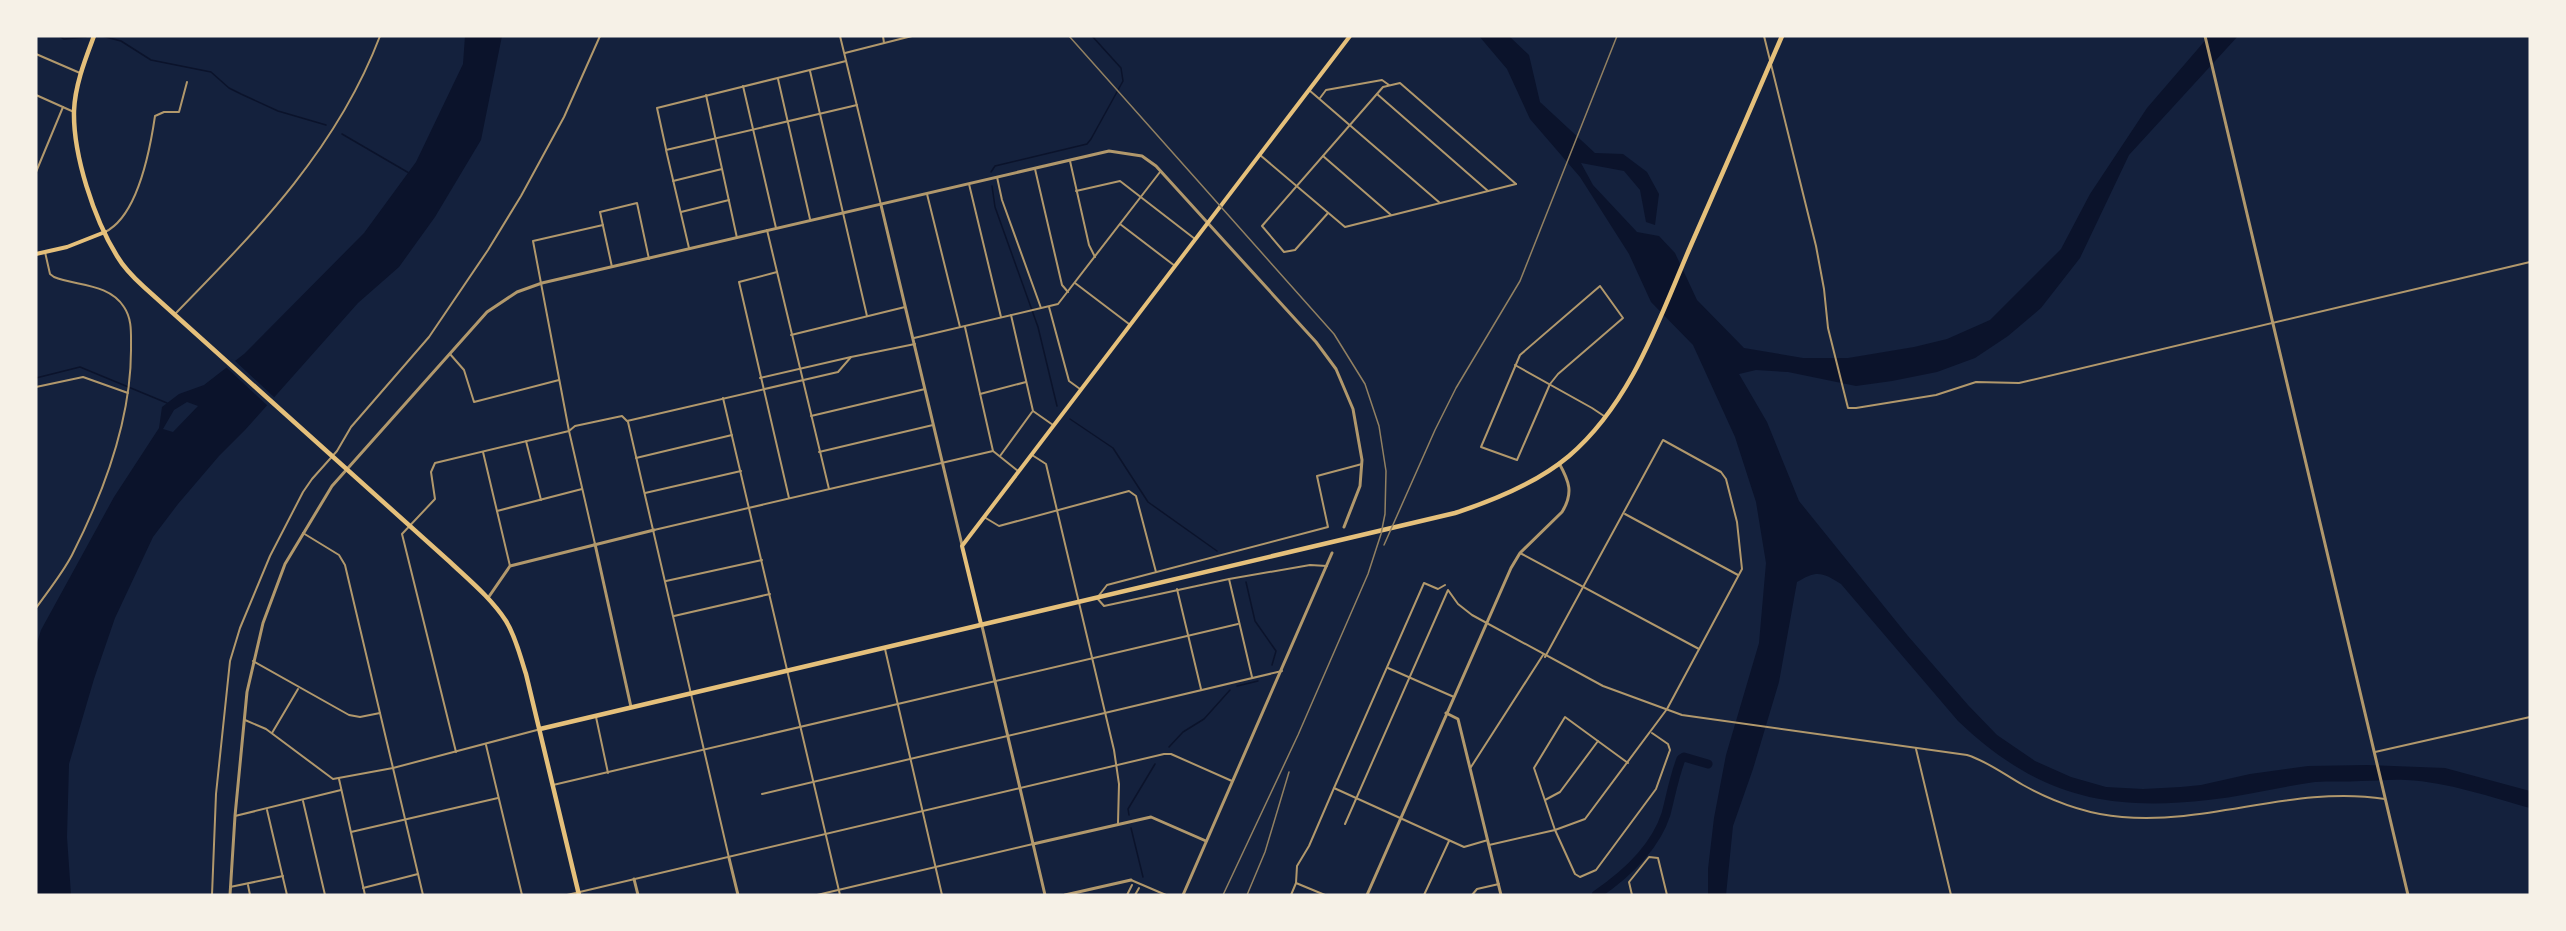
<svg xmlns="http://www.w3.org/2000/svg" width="2566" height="931" font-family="'Work Sans',sans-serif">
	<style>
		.water { fill: #0b132b; fill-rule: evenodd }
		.pier { fill: #14213d }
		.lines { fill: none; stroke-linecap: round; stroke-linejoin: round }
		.stream { stroke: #0b132b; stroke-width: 1.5 }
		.river { stroke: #0b132b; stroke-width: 9 }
		.pedestrian { stroke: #b1986c; stroke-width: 2 }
		.minor { stroke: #b1986c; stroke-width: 2 }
		.tertiary { stroke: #b1986c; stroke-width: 3 }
		.secondary { stroke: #e5c07b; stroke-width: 4 }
		.trunk { stroke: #e5c07b; stroke-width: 4.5 }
		.rail { stroke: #918062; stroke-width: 1.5 }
	</style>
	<rect width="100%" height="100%" fill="#14213d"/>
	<g class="water">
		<path d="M 465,36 L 502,36 L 481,140 L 435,217 L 399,267 L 358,303 L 245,430 L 219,456 L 178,504 L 153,537 L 115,618 L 94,679 L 69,764 L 67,837 L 71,895 L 36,895 L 36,646 L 41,630 L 114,497 L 159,428 L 162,407 L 179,394 L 204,385 L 244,354 L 364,233 L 416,162 L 463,64 ZM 187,402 L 198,406 L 173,432 L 163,429 L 174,410 Z"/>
		<path d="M 1479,36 L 1509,36 L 1529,55 L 1540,102 L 1595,153 L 1623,154 L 1647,172 L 1659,194 L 1655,225 L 1646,222 L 1640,190 L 1624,171 L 1581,163 L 1593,185 L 1637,232 L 1659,236 L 1675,253 L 1697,300 L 1744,348 L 1803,358 L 1848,358 L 1914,347 L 1947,339 L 1990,320 L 2061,249 L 2090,194 L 2147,108 L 2209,36 L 2238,36 L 2129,155 L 2080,258 L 2041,308 L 2008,336 L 1975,358 L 1937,372 L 1892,381 L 1856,386 L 1788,372 L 1756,370 L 1739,374 L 1767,422 L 1799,501 L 1908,636 L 1968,705 L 1997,735 L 2035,761 L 2071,777 L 2106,787 L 2143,789 L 2181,787 L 2201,785 L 2250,774 L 2308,766 L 2367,765 L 2445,768 L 2530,791 L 2530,808 C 2490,797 2448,782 2406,780 C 2391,779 2376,781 2361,781 C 2346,782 2330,781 2315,782 C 2279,787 2244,796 2208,800 C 2103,812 2035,794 1958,721 L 1841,584 C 1822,572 1817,570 1797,582 L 1779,682 L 1753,769 L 1733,826 L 1726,895 L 1708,895 L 1708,869 L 1714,818 L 1726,755 L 1759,643 L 1766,563 L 1756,502 L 1735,437 L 1693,345 L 1651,302 L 1629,254 L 1580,177 L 1530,119 L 1507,69 Z"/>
	</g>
	<path class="pier" d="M 233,359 L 276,399 L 269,407 L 225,366 Z"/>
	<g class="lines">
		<g class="stream">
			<path d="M 59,36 L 64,39 L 86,37"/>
			<path d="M 102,36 L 121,41 L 151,60 L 211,72 L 229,88 L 241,94 L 278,111 L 326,125"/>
			<path d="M 342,134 L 409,173"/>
			<path d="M 991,172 L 995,166 L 1087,144 L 1091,139 L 1123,81 L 1121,68 L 1092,36"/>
			<path d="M 992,186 L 995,207 L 1038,327 L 1057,406"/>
			<path d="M 36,378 L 80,367 L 167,403"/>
			<path d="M 1070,419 L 1113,448 L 1148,502 L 1217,551"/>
			<path d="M 1246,582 L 1255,621 L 1276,651 L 1272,665"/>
			<path d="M 1237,686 L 1258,681"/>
			<path d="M 1169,747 L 1183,732 L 1204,719 L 1230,690"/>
			<path d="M 1129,815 L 1128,809 L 1155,764"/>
			<path d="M 1131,828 L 1143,877"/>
		</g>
		<path class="river" d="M 1596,895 C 1624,876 1655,848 1666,814 C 1671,795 1674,777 1681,759 L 1684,757 L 1708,764"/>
		<g class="pedestrian">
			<path d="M 1127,895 L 1132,885"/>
			<path d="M 1135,895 L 1139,888"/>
		</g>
		<g class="minor">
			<path d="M 840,36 L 881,205"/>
			<path d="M 883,36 L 884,43"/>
			<path d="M 1764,36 L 1816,246 L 1824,289 L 1828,328 L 1848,408 L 1856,408 L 1936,395 L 1976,382 L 2019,383 L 2530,262"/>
			<path d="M 845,53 L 912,36"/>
			<path d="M 36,54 L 80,73"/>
			<path d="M 810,71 L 867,316"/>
			<path d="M 778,79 L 810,219"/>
			<path d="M 743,86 L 776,228"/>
			<path d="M 1309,90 L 1440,203"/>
			<path d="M 1377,94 L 1488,191"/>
			<path d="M 36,95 L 74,112"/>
			<path d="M 706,95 L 737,238"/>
			<path d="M 1320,98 L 1326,90 L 1382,80 L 1389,85"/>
			<path d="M 666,149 L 657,108 L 846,61"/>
			<path d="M 1260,155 L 1345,227 L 1516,184"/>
			<path d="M 1323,156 L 1391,215"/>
			<path d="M 1070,161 L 1089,245 L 1095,257"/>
			<path d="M 1035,169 L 1062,285 L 1068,292"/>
			<path d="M 36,172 L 63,107"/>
			<path d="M 997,177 L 1002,200 L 1041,308"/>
			<path d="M 673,181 L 722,169"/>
			<path d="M 969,184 L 1001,317"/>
			<path d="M 1076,191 L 1120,181 L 1195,239"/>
			<path d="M 927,194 L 960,327"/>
			<path d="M 681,212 L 729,200"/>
			<path d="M 1328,213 L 1295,250 L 1284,252 L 1262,226 L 1383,87 L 1400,83 L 1516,184"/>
			<path d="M 1120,224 L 1175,266"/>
			<path d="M 767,230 L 829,489"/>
			<path d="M 105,232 C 138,216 150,150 155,116 L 164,112 L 179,112 L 187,82"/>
			<path d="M 689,248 L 666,150 L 857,105"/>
			<path d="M 612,267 L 600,212 L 637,203 L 649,259"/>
			<path d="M 777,272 L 739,282 L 789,498"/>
			<path d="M 1075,283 L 1129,324"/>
			<path d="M 1600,286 L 1623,318 L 1558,374 L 1550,384 L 1517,460 L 1481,447 L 1520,355 Z"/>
			<path d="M 1049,307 L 1069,381 L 1080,389"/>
			<path d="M 175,314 C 258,229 337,149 380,36"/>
			<path d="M 1011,315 L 1033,411 L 1053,425"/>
			<path d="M 965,327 L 993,451 L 1018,471"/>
			<path d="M 791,335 L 905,307"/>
			<path d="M 914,338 L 1058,304 L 1160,172"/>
			<path d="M 450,354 L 464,370 L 474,402 L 559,380"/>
			<path d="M 1515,365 L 1592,408 L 1604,416"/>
			<path d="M 760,378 L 851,357"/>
			<path d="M 36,387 L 83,377 L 128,393"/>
			<path d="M 980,394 L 1026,382"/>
			<path d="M 723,398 L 840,895"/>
			<path d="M 811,416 L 925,389"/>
			<path d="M 628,422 L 729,858"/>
			<path d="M 526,441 L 541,500"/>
			<path d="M 483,452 L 510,566"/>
			<path d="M 819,452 L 933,425"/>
			<path d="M 1032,455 L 1046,464 L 1114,750 L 1119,784 L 1118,823"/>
			<path d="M 1000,456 L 1032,412"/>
			<path d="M 636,458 L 732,435"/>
			<path d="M 645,493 L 741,471"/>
			<path d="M 497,511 L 582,489"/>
			<path d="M 1625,514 L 1738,575"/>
			<path d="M 984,517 L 999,526 L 1129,491 L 1136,496 L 1156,572"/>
			<path d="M 654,530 L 993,451"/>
			<path d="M 303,533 L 339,555 L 345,565 L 423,895"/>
			<path d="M 595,544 L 569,431 L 533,241 L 603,225"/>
			<path d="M 1520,553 L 1699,649"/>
			<path d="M 1327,566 L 1310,565 L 1229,579 L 1104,606 L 1097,598 L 1107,585 L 1328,527 L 1317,476 L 1362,464"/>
			<path d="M 1229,579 L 1252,677"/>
			<path d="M 666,581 L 762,560"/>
			<path d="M 1177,589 L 1201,689"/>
			<path d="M 36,608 C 48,591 62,574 72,555 C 104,492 132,418 131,346 C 131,332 132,319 124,307 C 109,283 76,286 54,277 L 50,274 L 45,252"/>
			<path d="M 674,616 L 770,594"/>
			<path d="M 885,649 L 942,895"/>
			<path d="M 253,661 L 349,715 L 360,717 L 380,713"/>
			<path d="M 1388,668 L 1454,697"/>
			<path d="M 596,717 L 608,773"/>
			<path d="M 245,720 L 266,729 L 333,779 L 393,768 L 537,730"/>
			<path d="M 272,733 L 298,689"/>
			<path d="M 486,745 L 522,895"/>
			<path d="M 1916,749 L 1951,895"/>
			<path d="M 456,752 L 402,534 L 435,499 L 431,472 L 435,463 L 569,431 L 575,426 L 622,416 L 627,421 L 838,372 L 851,357 L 915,344"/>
			<path d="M 2375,752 L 2530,717"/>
			<path d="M 1628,763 L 1565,717 L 1534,768 L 1555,830 L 1575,874 L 1580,877 L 1596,870 L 1656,789 L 1670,750 L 1668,744 L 1652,733"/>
			<path d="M 1471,767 L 1543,655"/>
			<path d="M 339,779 L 365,895"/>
			<path d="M 553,785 L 1238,624"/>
			<path d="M 1334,788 L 1424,583 L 1438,589 L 1445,585"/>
			<path d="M 762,794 L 1282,671"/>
			<path d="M 1545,800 L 1560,792 L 1598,741"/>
			<path d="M 303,801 L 325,895"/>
			<path d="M 267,810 L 287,895"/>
			<path d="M 235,816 L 341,790"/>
			<path d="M 1345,824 L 1448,590 L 1458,604 L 1472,615 L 1603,686 L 1682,715 L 1967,755 C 1987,761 2005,775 2023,785 C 2054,802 2087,814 2122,817 C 2211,825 2293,785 2385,799"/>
			<path d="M 351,832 L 498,798"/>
			<path d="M 1489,845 L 1555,830 L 1585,819 L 1667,709 L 1742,569 L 1737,522 L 1726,479 L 1721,472 L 1663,440 L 1545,657"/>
			<path d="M 1131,880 L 1166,895"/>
			<path d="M 1296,883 L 1325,895"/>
			<path d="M 248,885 L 250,895"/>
			<path d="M 230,887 L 283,876"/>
			<path d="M 363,888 L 418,874"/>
			<path d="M 212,895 L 216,794 L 230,661 L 240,628 L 270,556 L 303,492 L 312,479 L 337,451 L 351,427 L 429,337 L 488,250 L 521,196 L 564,117 L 600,36"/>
			<path d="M 567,895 L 1164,754 L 1171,754 L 1232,781"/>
			<path d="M 817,895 L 1033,844"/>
			<path d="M 1291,895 L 1296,883 L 1297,866 L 1309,846 L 1334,788 L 1464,847 L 1488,840"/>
			<path d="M 1424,895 L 1449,841"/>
			<path d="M 1472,895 L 1477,889 L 1499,884"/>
			<path d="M 1632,895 L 1629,882 L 1649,857 L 1658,858 L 1667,895"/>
		</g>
		<g class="tertiary">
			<path d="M 2205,36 L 2408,895"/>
			<path d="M 881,205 L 962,545"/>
			<path d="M 595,544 L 631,707"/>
			<path d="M 488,598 L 510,566 L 654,530"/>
			<path d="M 982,626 L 1045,895"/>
			<path d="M 1446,713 L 1458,719 L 1501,895"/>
			<path d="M 1033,844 L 1151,817 L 1206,841"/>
			<path d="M 729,858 L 738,895"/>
			<path d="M 634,879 L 638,895"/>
			<path d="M 230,895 L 235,816 L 247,692 L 263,623 L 285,564 L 332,486 L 487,312 L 517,292 L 542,283 L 1109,151 L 1142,156 L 1156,166 L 1316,342 L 1336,369 L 1353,409 L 1362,460 L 1360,486 L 1344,527"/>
			<path d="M 1065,895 L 1131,880"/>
			<path d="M 1183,895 L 1332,553"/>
			<path d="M 1367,895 L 1511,568 L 1520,553 L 1562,512 C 1574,493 1569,481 1559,463"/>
		</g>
		<g class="secondary">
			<path d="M 36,254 L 67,247 L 105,232"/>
			<path d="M 981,624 L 962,546 L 1350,36"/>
		</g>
		<g class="trunk">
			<path d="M 94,36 C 85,60 75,85 74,111 C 73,155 94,219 117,256 C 124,268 134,278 144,287 L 450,562 C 469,580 491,598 506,621 C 516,637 520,656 526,674 L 579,895"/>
			<path d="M 540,729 L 1455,513 C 1495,500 1537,483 1569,456 C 1632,402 1659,319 1691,245 C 1722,175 1752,106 1782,36"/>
		</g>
		<g class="rail">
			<path d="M 1069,36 L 1334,334 L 1365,384 L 1379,426 L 1386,471 L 1385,514 L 1381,534 L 1368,574 L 1298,735 L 1223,895"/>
			<path d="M 1384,545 L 1435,430 L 1456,388 L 1520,281 L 1617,36"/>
			<path d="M 1247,895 L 1265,852 L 1289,772"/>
		</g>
	</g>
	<rect width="2566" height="931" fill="none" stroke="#f6f1e7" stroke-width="75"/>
</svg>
